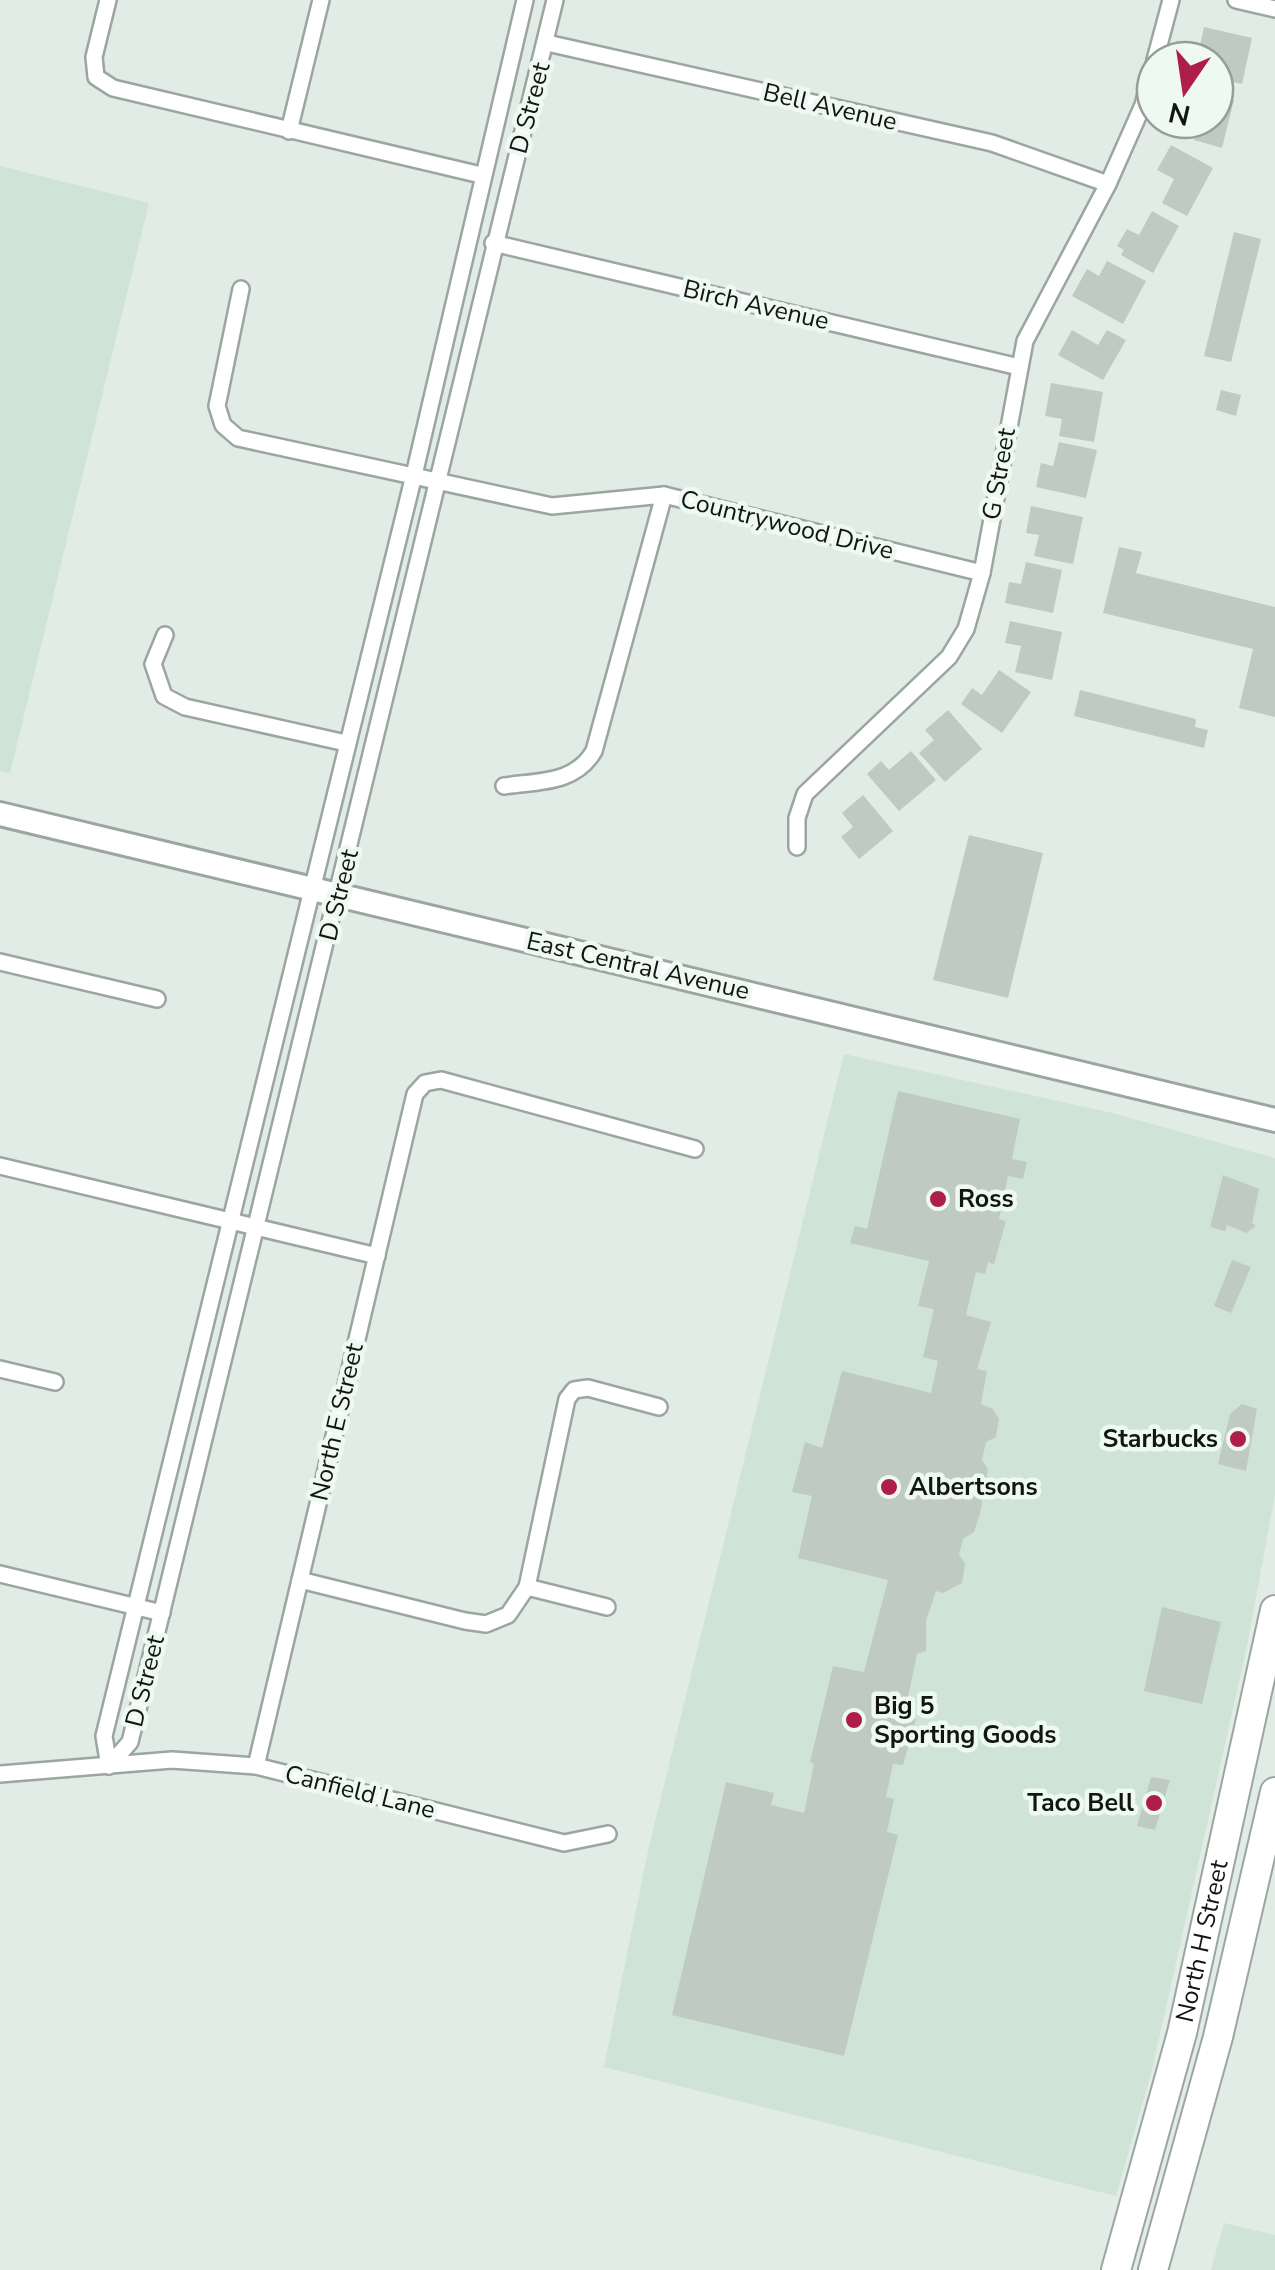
<svg xmlns="http://www.w3.org/2000/svg" width="1275" height="2270" font-family="'Nunito Sans',sans-serif">
	<style>
		.built { fill: #d0e3d7 }
		.building { fill: #bfcac3 }
		.lines { fill: none; stroke-linecap: round; stroke-linejoin: round }
		.minor-casing { stroke: #9ba6a0; stroke-width: 20 }
		.secondary-casing { stroke: #9ba6a0; stroke-width: 28 }
		.trunk-casing { stroke: #9ba6a0; stroke-width: 32 }
		.minor { stroke: #fff; stroke-width: 15 }
		.secondary { stroke: #fff; stroke-width: 22 }
		.trunk { stroke: #fff; stroke-width: 28 }
		.poi-dot { fill: #af1d4c; stroke: #edf9f2; stroke-width: 4 }
		.labels { text-anchor: middle; dominant-baseline: central; stroke-width: 9; stroke-linejoin: round; paint-order: stroke }
		.street-label { font-size: 25px; fill: #121613; stroke: #edf9f2 }
		.poi-label { font-size: 25px; font-weight: bold; fill: #121613; stroke: #edf9f2; text-anchor: start }
	</style>
	<rect width="100%" height="100%" fill="#e0ece5"/>
	<g class="built">
		<path d="M 0,166 L 149,203 L 10,773 L 0,771 Z"/>
		<path d="M 844,1054 L 1112,1113 L 1275,1158 L 1275,1495 L 1247,1646 L 1152,2070 L 1116,2196 L 604,2067 L 649,1846 Z"/>
		<path d="M 1224,2223 L 1275,2235 L 1275,2270 L 1211,2270 Z"/>
	</g>
	<g class="building">
		<path d="M 1204,27 L 1252,38 L 1242,84 L 1215,78 L 1215,60 L 1197,60 Z"/>
		<path d="M 1215,95 L 1234,100 L 1222,148 L 1194,140 L 1200,120 L 1215,120 Z"/>
		<path d="M 1171,145 L 1213,168 L 1187,216 L 1162,203 L 1174,179 L 1157,170 Z"/>
		<path d="M 1152,211 L 1179,226 L 1153,273 L 1121,255 L 1124,250 L 1117,246 L 1127,229 L 1139,235 Z"/>
		<path d="M 1234,232 L 1261,239 L 1231,362 L 1204,356 Z"/>
		<path d="M 1107,261 L 1146,281 L 1123,324 L 1072,296 L 1087,269 L 1099,276 Z"/>
		<path d="M 1072,330 L 1098,345 L 1107,330 L 1126,340 L 1103,380 L 1058,355 Z"/>
		<path d="M 1051,383 L 1103,392 L 1094,442 L 1059,436 L 1062,419 L 1045,416 Z"/>
		<path d="M 1221,390 L 1241,395 L 1236,416 L 1216,410 Z"/>
		<path d="M 1059,442 L 1097,450 L 1086,498 L 1036,487 L 1041,463 L 1053,466 Z"/>
		<path d="M 1031,506 L 1083,517 L 1073,564 L 1034,556 L 1039,535 L 1026,533 Z"/>
		<path d="M 1119,547 L 1142,552 L 1136,573 L 1275,607 L 1275,717 L 1239,708 L 1253,649 L 1103,613 Z"/>
		<path d="M 1026,562 L 1062,570 L 1053,613 L 1005,603 L 1009,582 L 1021,584 Z"/>
		<path d="M 1010,621 L 1062,632 L 1052,680 L 1015,672 L 1021,646 L 1005,643 Z"/>
		<path d="M 999,670 L 1031,692 L 1002,733 L 961,704 L 972,688 L 982,695 Z"/>
		<path d="M 1080,690 L 1196,719 L 1195,727 L 1208,730 L 1204,748 L 1074,716 Z"/>
		<path d="M 948,710 L 982,749 L 945,782 L 919,753 L 934,740 L 925,730 Z"/>
		<path d="M 911,751 L 936,780 L 899,811 L 867,774 L 881,761 L 889,770 Z"/>
		<path d="M 863,795 L 893,831 L 859,859 L 841,837 L 853,827 L 842,813 Z"/>
		<path d="M 969,835 L 1043,853 L 1008,998 L 933,980 Z"/>
		<path d="M 898,1091 L 1020,1119 L 1012,1159 L 1027,1162 L 1023,1179 L 1008,1176 L 999,1219 L 1006,1221 L 994,1264 L 988,1262 L 985,1274 L 976,1272 L 966,1315 L 991,1322 L 977,1369 L 987,1371 L 981,1404 L 993,1409 L 999,1419 L 996,1437 L 986,1442 L 982,1460 L 988,1469 L 980,1514 L 974,1532 L 963,1539 L 959,1555 L 965,1563 L 962,1583 L 943,1593 L 936,1591 L 926,1621 L 926,1651 L 917,1654 L 904,1716 L 916,1719 L 903,1765 L 893,1764 L 886,1797 L 894,1799 L 887,1832 L 898,1835 L 844,2056 L 672,2015 L 726,1782 L 774,1793 L 771,1805 L 804,1813 L 814,1764 L 810,1762 L 833,1666 L 864,1672 L 888,1580 L 798,1558 L 812,1496 L 792,1492 L 805,1442 L 822,1448 L 842,1371 L 931,1393 L 938,1361 L 923,1357 L 934,1309 L 918,1306 L 929,1261 L 850,1243 L 855,1226 L 867,1229 Z"/>
		<path d="M 1223,1175 L 1259,1189 L 1252,1223 L 1256,1226 L 1246,1233 L 1227,1225 L 1225,1231 L 1210,1227 Z"/>
		<path d="M 1232,1260 L 1251,1267 L 1231,1313 L 1214,1306 Z"/>
		<path d="M 1242,1404 L 1257,1409 L 1246,1471 L 1218,1464 L 1230,1414 Z"/>
		<path d="M 1162,1607 L 1221,1622 L 1202,1704 L 1144,1691 Z"/>
		<path d="M 1151,1777 L 1170,1780 L 1155,1830 L 1137,1826 Z"/>
	</g>
	<g class="lines">
		<g class="minor-casing">
			<g id="minor">
				<path d="M 108,0 L 94,57 L 96,77 L 113,88 L 481,175"/>
				<path d="M 1236,0 L 1275,9"/>
				<path d="M 547,43 L 992,143 L 1108,184"/>
				<path d="M 1155,60 L 1171,0"/>
				<path d="M 289,131 L 321,0"/>
				<path d="M 493,243 L 1019,367"/>
				<path d="M 241,289 L 217,406 L 223,425 L 238,438 L 552,506 L 664,495 L 982,573"/>
				<path d="M 165,635 L 153,664 L 164,696 L 185,707 L 346,743"/>
				<path d="M 504,786 C 538,781 575,784 594,751 L 664,495"/>
				<path d="M 797,847 L 797,818 L 805,794 L 949,657 L 966,629 L 982,573 L 1025,341 L 1108,184 L 1143,105 L 1155,61"/>
				<path d="M 0,962 L 157,999"/>
				<path d="M 0,1166 L 377,1256"/>
				<path d="M 0,1369 L 55,1382"/>
				<path d="M 0,1574 L 162,1613"/>
				<path d="M 300,1580 L 465,1621 L 486,1624 L 508,1615 L 527,1587 L 567,1399 L 574,1390 L 588,1388 L 659,1407"/>
				<path d="M 527,1587 L 607,1607"/>
				<path d="M 109,1766 L 130,1742 L 555,0"/>
				<path d="M 109,1766 L 104,1736 L 414,475 L 525,0"/>
				<path d="M 256,1766 L 415,1094 L 425,1083 L 441,1080 L 695,1149"/>
				<path d="M 0,1774 L 172,1760 L 256,1766 L 564,1843 L 608,1834"/>
			</g>
		</g>
		<g class="secondary-casing">
			<path id="secondary" d="M 0,814 L 1275,1120"/>
		</g>
		<g class="trunk-casing">
			<g id="trunk">
				<path id="s1" d="M 1116,2270 L 1182,2033 L 1275,1610"/>
				<path d="M 1153,2270 L 1218,2037 L 1275,1792"/>
			</g>
		</g>
		<use href="#minor" class="minor"/>
		<use href="#secondary" class="secondary"/>
		<use href="#trunk" class="trunk"/>
	</g>
	<g class="poi-dot">
		<circle cx="938" cy="1199" r="10"/>
		<circle cx="1238" cy="1439" r="10"/>
		<circle cx="889" cy="1487" r="10"/>
		<circle cx="854" cy="1720" r="10"/>
		<circle cx="1154" cy="1803" r="10"/>
	</g>
	<g class="labels">
		<g class="street-label">
			<text transform="translate(830 107) rotate(13)">Bell Avenue</text>
			<text transform="translate(530 108) rotate(-75)">D Street</text>
			<text transform="translate(756 305) rotate(13)">Birch Avenue</text>
			<text transform="translate(999 474) rotate(-80)">G Street</text>
			<text transform="translate(787 525) rotate(14)">Countrywood Drive</text>
			<text transform="translate(339 895) rotate(-76)">D Street</text>
			<text transform="translate(638 966) rotate(13)">East Central Avenue</text>
			<text transform="translate(337 1422) rotate(-77)">North E Street</text>
			<text transform="translate(145 1681) rotate(-76)">D Street</text>
			<text transform="translate(360 1792) rotate(14)">Canfield Lane</text>
			<text stroke="none"><textPath href="#s1" startOffset="340">North H Street</textPath></text>
		</g>
		<g class="poi-label">
			<text x="958" y="1199">Ross</text>
			<text x="1218" y="1439" text-anchor="end">Starbucks</text>
			<text x="909" y="1487">Albertsons</text>
			<text x="874" y="1706">Big 5<tspan x="874" dy="29">Sporting Goods</tspan></text>
			<text x="1134" y="1803" text-anchor="end">Taco Bell</text>
		</g>
	</g>
	<g transform="translate(1185 90) rotate(193)"><circle r="48" fill="#edf9f2" stroke="#959e99" stroke-width="2.5"/>
	<path d="M0-8L18 38L0 25L-18 38Z" fill="#af1d4c"/>
	<text y="-15" font-size="28" font-weight="bold" text-anchor="middle" fill="#121613">N</text>
	</g>
</svg>
